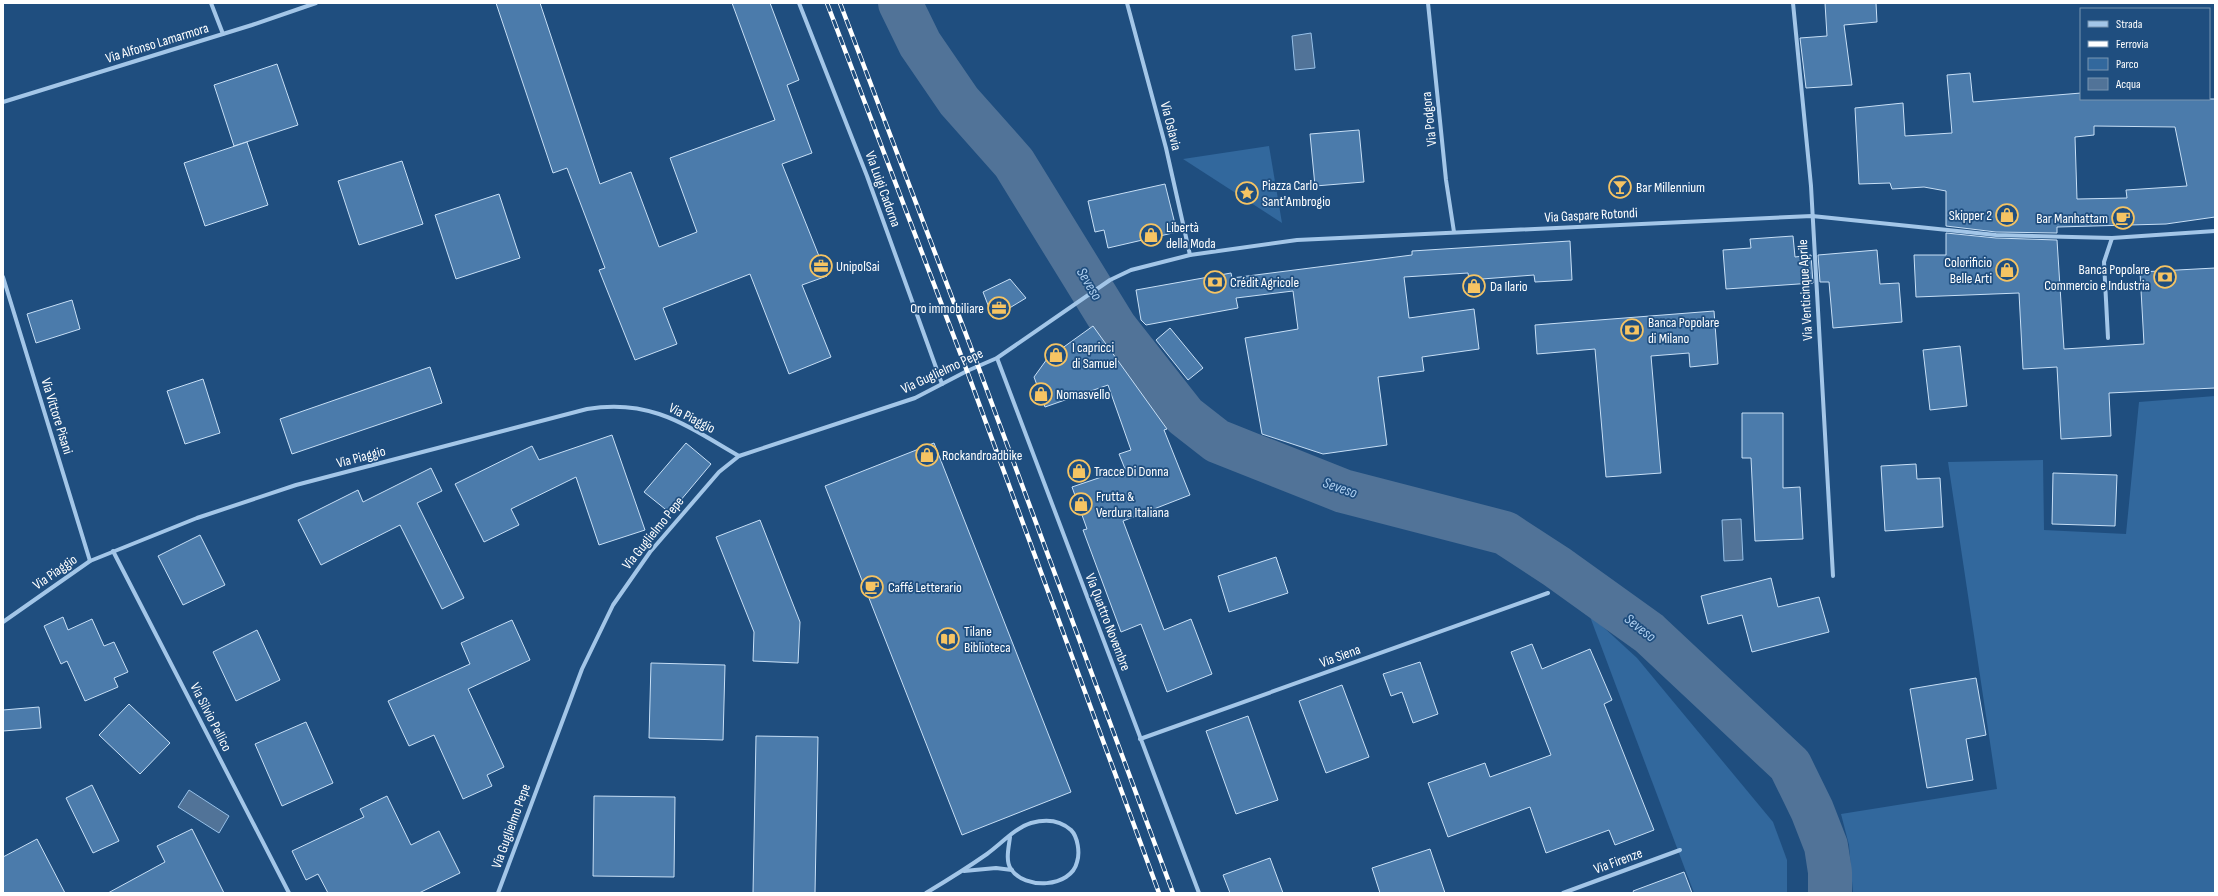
<svg xmlns="http://www.w3.org/2000/svg" width="2218" height="896" font-family="'Sofia Sans Condensed',sans-serif">
	<style>
		.green { fill: #32689d }
		.water { fill: #517398; stroke: #97c1e9 }
		.lines { fill: none; stroke-linecap: round; stroke-linejoin: round }
		.river { stroke: #517398; stroke-width: 44 }
		.building { fill: #4b7bab; stroke: #c7dff6; fill-rule: evenodd }
		.minor { stroke: #a3c6e8; stroke-width: 4 }
		.rail-casing { stroke: #fff; stroke-width: 4.5 }
		.rail { stroke: #1f4e7f; stroke-width: 3; stroke-dasharray: 9; stroke-linecap: butt }
		.labels { text-anchor: middle; dominant-baseline: central; stroke-width: 3.5; stroke-linejoin: round; paint-order: stroke }
		.street-label { font-size: 14px; fill: #fff; stroke: #1f4e7f }
		.poi-label { font-size: 14px; fill: #fff; stroke: #1f4e7f; text-anchor: start }
		.water-label { font-size: 15px; font-style: italic; fill: #aecff0; stroke: #1f4e7f }
	</style>
	<rect width="100%" height="100%" fill="#1f4e7f"/>
	<g class="green">
		<path d="M 1269,146 L 1282,223 L 1183,159 Z"/>
		<path d="M 2215,396 L 2215,893 L 1853,893 L 1849,845 L 1841,814 L 1997,789 L 1948,462 L 2043,460 L 2044,530 L 2126,534 L 2139,402 Z"/>
		<path d="M 1589,614 L 1637,658 L 1773,822 L 1787,860 L 1787,893 L 1694,893 Z"/>
	</g>
	<g class="water">
		<path d="M 1311,33 L 1315,68 L 1295,70 L 1292,36 Z"/>
		<path d="M 1741,519 L 1743,560 L 1724,561 L 1722,520 Z"/>
		<path d="M 189,790 L 229,816 L 219,833 L 178,807 Z"/>
	</g>
	<g class="lines">
		<path class="river" d="M 900,3 L 920,44 L 959,101 L 1014,163 L 1115,327 L 1185,416 L 1217,441 L 1343,491 L 1505,533 L 1557,567 L 1649,633 L 1790,765 L 1812,810 L 1826,846 L 1830,872 L 1830,893"/>
	</g>
	<g class="building">
		<path d="M 496,3 L 540,3 L 600,184 L 631,172 L 659,247 L 697,232 L 670,158 L 775,120 L 732,3 L 770,3 L 799,80 L 787,85 L 812,153 L 782,164 L 827,276 L 802,285 L 831,357 L 789,374 L 750,274 L 663,308 L 677,344 L 635,360 L 599,270 L 605,268 L 567,168 L 553,173 Z"/>
		<path d="M 1825,3 L 1876,3 L 1877,22 L 1844,25 L 1852,85 L 1806,88 L 1800,38 L 1827,36 Z"/>
		<path d="M 277,64 L 298,125 L 234,146 L 214,85 Z"/>
		<path d="M 1970,73 L 1973,102 L 2081,93 L 2081,99 L 2215,99 L 2215,217 L 2166,224 L 2057,227 L 2057,233 L 1996,232 L 1946,226 L 1946,191 L 1924,187 L 1892,189 L 1890,183 L 1859,184 L 1855,108 L 1903,103 L 1905,136 L 1952,133 L 1947,75 ZM 2094,126 L 2175,127 L 2187,186 L 2126,190 L 2127,198 L 2077,199 L 2075,137 L 2094,135 Z"/>
		<path d="M 1359,130 L 1364,182 L 1315,186 L 1310,134 Z"/>
		<path d="M 247,142 L 268,205 L 205,226 L 184,163 Z"/>
		<path d="M 402,161 L 423,224 L 359,245 L 338,181 Z"/>
		<path d="M 1165,184 L 1177,232 L 1108,248 L 1104,230 L 1095,232 L 1088,201 Z"/>
		<path d="M 499,194 L 520,258 L 456,279 L 435,215 Z"/>
		<path d="M 1946,233 L 1996,238 L 2057,240 L 2064,349 L 2144,344 L 2140,272 L 2215,268 L 2215,388 L 2109,393 L 2111,436 L 2061,439 L 2057,367 L 2023,369 L 2019,293 L 1916,297 L 1914,255 L 1946,255 Z"/>
		<path d="M 1793,236 L 1795,257 L 1811,255 L 1813,283 L 1726,289 L 1723,250 L 1751,248 L 1750,239 Z"/>
		<path d="M 1570,241 L 1572,280 L 1535,282 L 1534,275 L 1469,280 L 1468,273 L 1404,277 L 1409,318 L 1474,309 L 1479,349 L 1422,357 L 1424,371 L 1378,377 L 1387,445 L 1323,454 L 1262,434 L 1245,338 L 1298,329 L 1293,291 L 1236,298 L 1238,308 L 1146,325 L 1141,320 L 1136,290 L 1231,273 L 1232,278 L 1412,255 L 1412,251 Z"/>
		<path d="M 1877,250 L 1880,284 L 1899,283 L 1902,322 L 1833,328 L 1829,282 L 1820,282 L 1818,255 Z"/>
		<path d="M 1010,279 L 1026,298 L 993,318 L 983,292 Z"/>
		<path d="M 72,300 L 80,329 L 36,343 L 27,314 Z"/>
		<path d="M 1714,311 L 1718,364 L 1690,367 L 1689,353 L 1651,356 L 1661,473 L 1606,477 L 1595,349 L 1537,354 L 1535,325 Z"/>
		<path d="M 1093,326 L 1167,429 L 1164,430 L 1190,495 L 1123,521 L 1164,630 L 1191,619 L 1212,674 L 1167,692 L 1141,624 L 1121,632 L 1083,530 L 1087,529 L 1072,487 L 1125,469 L 1119,454 L 1131,450 L 1108,385 L 1045,407 L 1034,377 L 1047,359 Z"/>
		<path d="M 1170,328 L 1203,368 L 1188,380 L 1156,340 Z"/>
		<path d="M 1960,346 L 1967,406 L 1930,410 L 1923,350 Z"/>
		<path d="M 430,367 L 442,403 L 292,454 L 280,419 Z"/>
		<path d="M 203,379 L 220,433 L 185,444 L 167,391 Z"/>
		<path d="M 1742,413 L 1783,413 L 1783,488 L 1800,487 L 1803,539 L 1755,541 L 1751,458 L 1742,458 Z"/>
		<path d="M 612,435 L 645,530 L 599,545 L 576,477 L 511,509 L 519,525 L 484,542 L 455,484 L 532,446 L 539,460 Z"/>
		<path d="M 686,443 L 711,464 L 670,513 L 644,492 Z"/>
		<path d="M 934,443 L 1071,792 L 962,835 L 825,486 Z"/>
		<path d="M 1916,464 L 1917,479 L 1940,478 L 1943,527 L 1885,531 L 1881,466 Z"/>
		<path d="M 431,468 L 442,491 L 417,503 L 464,598 L 442,609 L 400,525 L 321,565 L 298,520 L 358,490 L 363,502 Z"/>
		<path d="M 2053,473 L 2117,475 L 2115,526 L 2052,524 Z"/>
		<path d="M 760,520 L 800,622 L 798,663 L 753,661 L 754,632 L 716,537 Z"/>
		<path d="M 200,535 L 225,585 L 183,605 L 158,556 Z"/>
		<path d="M 1276,557 L 1288,593 L 1229,612 L 1218,576 Z"/>
		<path d="M 1771,578 L 1778,607 L 1819,597 L 1829,632 L 1752,652 L 1742,615 L 1708,624 L 1701,596 Z"/>
		<path d="M 63,617 L 68,630 L 92,619 L 104,646 L 114,642 L 128,672 L 114,678 L 118,687 L 85,701 L 67,661 L 61,664 L 44,626 Z"/>
		<path d="M 512,620 L 530,660 L 468,689 L 504,767 L 487,775 L 492,786 L 463,799 L 434,735 L 409,746 L 388,701 L 470,664 L 461,643 Z"/>
		<path d="M 257,630 L 280,680 L 236,701 L 213,652 Z"/>
		<path d="M 1532,644 L 1542,669 L 1590,649 L 1612,700 L 1604,704 L 1654,830 L 1615,845 L 1609,830 L 1546,853 L 1530,807 L 1448,837 L 1428,783 L 1485,763 L 1490,777 L 1551,755 L 1511,652 Z"/>
		<path d="M 1420,662 L 1438,714 L 1413,723 L 1402,692 L 1391,696 L 1383,674 Z"/>
		<path d="M 651,663 L 725,665 L 723,740 L 649,738 Z"/>
		<path d="M 1976,678 L 1986,735 L 1966,739 L 1973,780 L 1927,788 L 1910,689 Z"/>
		<path d="M 1342,685 L 1369,757 L 1326,773 L 1299,701 Z"/>
		<path d="M 129,704 L 170,743 L 140,774 L 99,735 Z"/>
		<path d="M 39,707 L 41,728 L 3,731 L 3,710 Z"/>
		<path d="M 1248,716 L 1278,800 L 1236,814 L 1206,731 Z"/>
		<path d="M 306,722 L 333,783 L 282,806 L 255,744 Z"/>
		<path d="M 756,736 L 818,737 L 815,893 L 753,893 Z"/>
		<path d="M 92,785 L 119,841 L 93,853 L 66,798 Z"/>
		<path d="M 387,796 L 411,845 L 439,831 L 460,873 L 419,893 L 328,893 L 318,874 L 306,880 L 292,851 L 364,817 L 360,809 Z"/>
		<path d="M 594,796 L 675,797 L 674,877 L 593,876 Z"/>
		<path d="M 192,829 L 224,893 L 108,893 L 165,862 L 157,846 Z"/>
		<path d="M 37,839 L 65,893 L 3,893 L 3,857 Z"/>
		<path d="M 1430,849 L 1445,893 L 1380,893 L 1372,868 Z"/>
		<path d="M 1270,858 L 1283,893 L 1230,893 L 1223,875 Z"/>
		<path d="M 1684,872 L 1692,893 L 1634,893 L 1633,891 Z"/>
	</g>
	<g class="lines">
		<g class="minor">
			<path d="M 211,3 L 223,34"/>
			<path d="M 799,3 L 867,176 L 942,384"/>
			<path d="M 1127,3 L 1166,148 L 1190,255"/>
			<path d="M 1428,3 L 1446,180 L 1454,232"/>
			<path d="M 1793,3 L 1811,186 L 1833,576"/>
			<path d="M 3,102 L 252,25 L 316,3"/>
			<path d="M 3,277 L 90,561"/>
			<path d="M 2108,338 L 2104,262 L 2112,238"/>
			<path d="M 997,358 L 1199,893"/>
			<path d="M 113,551 L 289,893"/>
			<path d="M 3,622 L 90,561 L 197,518 L 296,485 L 587,409 C 651,398 687,426 739,456"/>
			<path d="M 1140,739 L 1548,593"/>
			<path d="M 964,871 L 996,868 L 1012,870"/>
			<path d="M 498,893 L 582,669 L 613,605 L 650,552 L 719,472 L 739,456 L 915,398 L 967,371 L 997,358 L 1110,280 L 1131,270 L 1190,255 L 1297,240 L 1812,216 L 1996,235 L 2112,238 L 2215,231"/>
			<path d="M 926,893 C 946,881 967,868 987,854 C 1001,844 1015,828 1031,823 C 1045,819 1060,820 1071,830 C 1078,837 1080,853 1077,862 C 1071,888 1024,890 1011,869 C 1005,861 1009,846 1010,837"/>
			<path d="M 1563,893 L 1680,850"/>
		</g>
		<g class="rail-casing">
			<g id="rail">
				<path d="M 827,3 L 967,371 L 1159,893"/>
				<path d="M 840,3 L 978,366 L 1173,893"/>
			</g>
		</g>
		<use href="#rail" class="rail"/>
	</g>
	<defs>
		<g id="bar-ring" transform="scale(1.15)"><circle r="9.5" fill="#1f4e7f" stroke="#f6c463" stroke-width="1.5"/><path d="M-6-5H6L.8 .8V4.5H3.5V6h-7V4.5H-.8V.8Z" fill="#f6c463"/></g>
		<g id="sight-ring" transform="scale(1.15)"><circle r="9.5" fill="#1f4e7f" stroke="#f6c463" stroke-width="1.5"/><path d="M0-6L1.8-2.2L6-1.7L2.9 1.2L3.7 5.4L0 3.3L-3.7 5.4L-2.9 1.2L-6-1.7L-1.8-2.2Z" fill="#f6c463"/></g>
		<g id="shop-ring" transform="scale(1.15)"><circle r="9.5" fill="#1f4e7f" stroke="#f6c463" stroke-width="1.5"/><path d="M-5-2.5h2.3a2.7 3.5 0 0 1 5.4 0H5L5.5 6h-11ZM-1.5-2.5h3a1.5 2.3 0 0 0-3 0Z" fill="#f6c463"/></g>
		<g id="cafe-ring" transform="scale(1.15)"><circle r="9.5" fill="#1f4e7f" stroke="#f6c463" stroke-width="1.5"/><path d="M-5.5-4.5H6V0H3Q3 3.5 0 3.5H-2.5Q-5.5 3.5-5.5 0ZM3-3.2v2h1.7v-2ZM-6 4.5H4V6H-6Z" fill="#f6c463"/></g>
		<g id="office-ring" transform="scale(1.15)"><circle r="9.5" fill="#1f4e7f" stroke="#f6c463" stroke-width="1.5"/><path d="M-6-3h4V-5.5h4V-3h4V5H-6ZM-1-4.5V-3h2v-1.5ZM-6 0V1H6V0Z" fill="#f6c463"/></g>
		<g id="bank-ring" transform="scale(1.15)"><circle r="9.5" fill="#1f4e7f" stroke="#f6c463" stroke-width="1.5"/><path d="M-6-4H6V4H-6ZM0-2.3a2.3 2.3 0 1 0 0 4.6a2.3 2.3 0 1 0 0-4.6Z" fill="#f6c463"/></g>
		<g id="library-ring" transform="scale(1.15)"><circle r="9.5" fill="#1f4e7f" stroke="#f6c463" stroke-width="1.5"/><path d="M-6-4Q-3-5.5-.7-3.5V5Q-3 3-6 4ZM6-4Q3-5.5 .7-3.5V5Q3 3 6 4Z" fill="#f6c463"/></g>
	</defs>
	<g fill-rule="evenodd">
		<use href="#bar-ring" x="1620" y="187"/>
		<use href="#sight-ring" x="1247" y="193"/>
		<use href="#shop-ring" x="2007" y="215"/>
		<use href="#cafe-ring" x="2123" y="218"/>
		<use href="#shop-ring" x="1151" y="235"/>
		<use href="#office-ring" x="821" y="266"/>
		<use href="#shop-ring" x="2007" y="270"/>
		<use href="#bank-ring" x="2165" y="277"/>
		<use href="#bank-ring" x="1215" y="282"/>
		<use href="#shop-ring" x="1474" y="286"/>
		<use href="#office-ring" x="999" y="308"/>
		<use href="#bank-ring" x="1632" y="330"/>
		<use href="#shop-ring" x="1056" y="355"/>
		<use href="#shop-ring" x="1041" y="394"/>
		<use href="#shop-ring" x="927" y="455"/>
		<use href="#shop-ring" x="1079" y="471"/>
		<use href="#shop-ring" x="1081" y="504"/>
		<use href="#cafe-ring" x="872" y="587"/>
		<use href="#library-ring" x="948" y="639"/>
	</g>
	<g class="labels">
		<g class="street-label">
			<text transform="translate(157 43) rotate(-17)">Via Alfonso Lamarmora</text>
			<text transform="translate(1429 119) rotate(-96)">Via Podgora</text>
			<text transform="translate(1171 126) rotate(76)">Via Oslavia</text>
			<text transform="translate(883 189) rotate(70)">Via Luigi Cadorna</text>
			<text transform="translate(1591 215) rotate(-3)">Via Gaspare Rotondi</text>
			<text transform="translate(1805 290) rotate(-93)">Via Venticinque Aprile</text>
			<text transform="translate(942 371) rotate(-25)">Via Guglielmo Pepe</text>
			<text transform="translate(57 416) rotate(73)">Via Vittore Pisani</text>
			<text transform="translate(692 418) rotate(27)">Via Piaggio</text>
			<text transform="translate(361 457) rotate(-15)">Via Piaggio</text>
			<text transform="translate(653 533) rotate(-51)">Via Guglielmo Pepe</text>
			<text transform="translate(55 572) rotate(-35)">Via Piaggio</text>
			<text transform="translate(1108 622) rotate(69)">Via Quattro Novembre</text>
			<text transform="translate(1340 656) rotate(-20)">Via Siena</text>
			<text transform="translate(211 717) rotate(63)">Via Silvio Pellico</text>
			<text transform="translate(511 826) rotate(-70)">Via Guglielmo Pepe</text>
			<text transform="translate(1618 861) rotate(-20)">Via Firenze</text>
		</g>
		<g class="poi-label">
			<text x="1262" y="185">Piazza Carlo<tspan x="1262" dy="16">Sant'Ambrogio</tspan></text>
			<text x="1636" y="187">Bar Millennium</text>
			<text x="1992" y="215" text-anchor="end">Skipper 2</text>
			<text x="2108" y="218" text-anchor="end">Bar Manhattam</text>
			<text x="1166" y="227">Libertà<tspan x="1166" dy="16">della Moda</tspan></text>
			<text x="1992" y="262" text-anchor="end">Colorificio<tspan x="1992" dy="16">Belle Arti</tspan></text>
			<text x="836" y="266">UnipolSai</text>
			<text x="2150" y="269" text-anchor="end">Banca Popolare<tspan x="2150" dy="16">Commercio e Industria</tspan></text>
			<text x="1230" y="282">Crédit Agricole</text>
			<text x="1490" y="286">Da Ilario</text>
			<text x="984" y="308" text-anchor="end">Oro immobiliare</text>
			<text x="1648" y="322">Banca Popolare<tspan x="1648" dy="16">di Milano</tspan></text>
			<text x="1072" y="347">I capricci<tspan x="1072" dy="16">di Samuel</tspan></text>
			<text x="1056" y="394">Nomasvello</text>
			<text x="942" y="455">Rockandroadbike</text>
			<text x="1094" y="471">Tracce Di Donna</text>
			<text x="1096" y="496">Frutta &amp;<tspan x="1096" dy="16">Verdura Italiana</tspan></text>
			<text x="888" y="587">Caffé Letterario</text>
			<text x="964" y="631">Tilane<tspan x="964" dy="16">Biblioteca</tspan></text>
		</g>
		<g class="water-label">
			<text transform="translate(1089 284) rotate(59)">Seveso</text>
			<text transform="translate(1340 488) rotate(19)">Seveso</text>
			<text transform="translate(1640 628) rotate(38)">Seveso</text>
		</g>
	</g>
	<rect width="2218" height="896" fill="none" stroke="#ffffff" stroke-width="8"/>
	<rect x="2080" y="8" width="130" height="92" fill="#1f4e7f" stroke="#7995b2"/>
	<rect x="2088" y="21" width="20" height="6" fill="#a3c6e8" stroke="#7995b2"/>
	<text x="2116" y="28" font-size="12" fill="#ffffff">Strada</text>
	<rect x="2088" y="41" width="20" height="6" fill="#ffffff" stroke="#7995b2"/>
	<text x="2116" y="48" font-size="12" fill="#ffffff">Ferrovia</text>
	<rect x="2088" y="58" width="20" height="12" fill="#32689d" stroke="#7995b2"/>
	<text x="2116" y="68" font-size="12" fill="#ffffff">Parco</text>
	<rect x="2088" y="78" width="20" height="12" fill="#517398" stroke="#7995b2"/>
	<text x="2116" y="88" font-size="12" fill="#ffffff">Acqua</text>
</svg>
